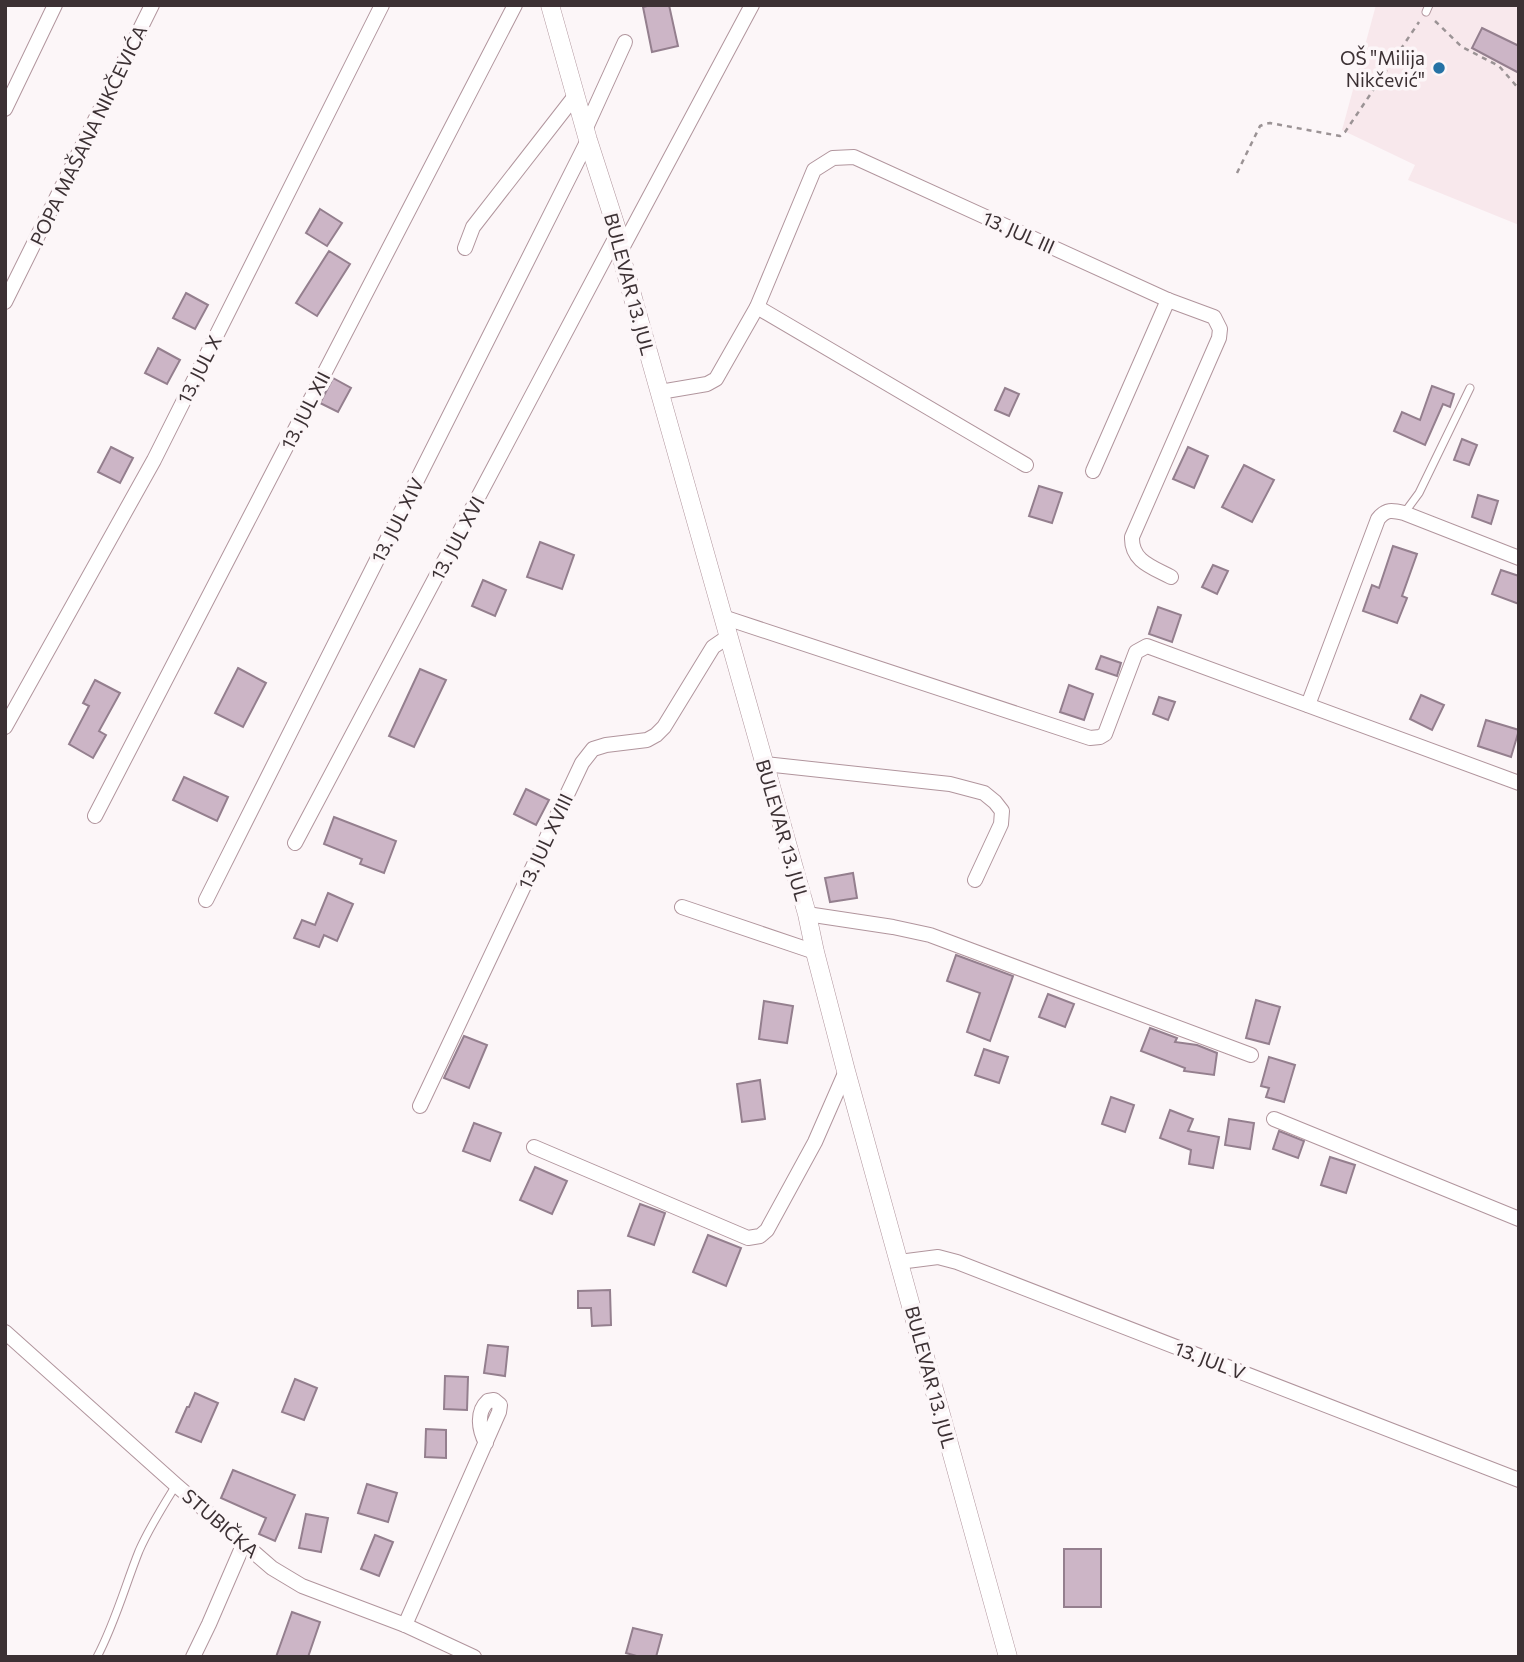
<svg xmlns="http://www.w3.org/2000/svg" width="1524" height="1662" font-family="Commissioner,sans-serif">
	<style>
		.built { fill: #f8e8ec }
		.building { fill: #ccb5c6; stroke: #947f8e; stroke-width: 2 }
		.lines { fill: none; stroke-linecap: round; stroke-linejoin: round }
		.service-casing { stroke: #b1959d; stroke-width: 9 }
		.minor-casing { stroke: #b1959d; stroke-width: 16 }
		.tertiary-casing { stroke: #b1959d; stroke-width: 19 }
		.path { stroke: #9b9395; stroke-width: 2.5; stroke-dasharray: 5 5; stroke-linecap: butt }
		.service { stroke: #fff; stroke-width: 7 }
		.minor { stroke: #fff; stroke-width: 14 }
		.tertiary { stroke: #fff; stroke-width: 18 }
		.poi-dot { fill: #2572a5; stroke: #fcf6f8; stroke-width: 2.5 }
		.labels { text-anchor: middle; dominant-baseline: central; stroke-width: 7; stroke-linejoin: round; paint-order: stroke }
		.poi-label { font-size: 19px; fill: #3c3134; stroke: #fcf6f8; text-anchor: end }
		.street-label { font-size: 19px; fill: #3c3134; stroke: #fcf6f8 }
	</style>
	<rect width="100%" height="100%" fill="#fcf6f8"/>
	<path class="built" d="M 1376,5 L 1519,5 L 1519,225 L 1408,180 L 1415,165 L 1342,130 Z"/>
	<g class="building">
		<path d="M 651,5 L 669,5 L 678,46 L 652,52 L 643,7 Z"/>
		<path d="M 1482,28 L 1519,46 L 1519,73 L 1472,48 Z"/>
		<path d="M 320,209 L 342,223 L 327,246 L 306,233 Z"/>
		<path d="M 329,251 L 350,264 L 317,316 L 296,303 Z"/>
		<path d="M 186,293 L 208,305 L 195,329 L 173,318 Z"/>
		<path d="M 158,348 L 180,360 L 167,384 L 145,373 Z"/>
		<path d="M 333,378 L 351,388 L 338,412 L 320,403 Z"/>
		<path d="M 1432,386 L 1454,394 L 1450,407 L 1443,404 L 1425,445 L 1394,431 L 1402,412 L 1420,420 Z"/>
		<path d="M 1005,388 L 1019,394 L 1009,416 L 995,410 Z"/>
		<path d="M 1462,439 L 1477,445 L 1469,465 L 1454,460 Z"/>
		<path d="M 111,447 L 133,458 L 120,483 L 98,472 Z"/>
		<path d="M 1188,447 L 1208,456 L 1194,488 L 1173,479 Z"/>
		<path d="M 1244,465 L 1274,480 L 1252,522 L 1222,507 Z"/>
		<path d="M 1039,486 L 1062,493 L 1052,523 L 1029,516 Z"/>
		<path d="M 1478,495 L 1498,501 L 1491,524 L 1472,517 Z"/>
		<path d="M 540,542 L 574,555 L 562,589 L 527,577 Z"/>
		<path d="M 1393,546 L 1417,554 L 1402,596 L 1407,598 L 1397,623 L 1363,611 L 1372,585 L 1379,588 Z"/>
		<path d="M 1213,565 L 1228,571 L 1217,594 L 1202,587 Z"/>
		<path d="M 1501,570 L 1519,576 L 1519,604 L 1492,594 Z"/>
		<path d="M 483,580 L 506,590 L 495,616 L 472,606 Z"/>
		<path d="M 1158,607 L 1181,615 L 1172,642 L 1149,634 Z"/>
		<path d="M 1101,656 L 1121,663 L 1117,676 L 1096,669 Z"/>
		<path d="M 238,668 L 266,683 L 243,727 L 215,713 Z"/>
		<path d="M 420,669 L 446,680 L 414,747 L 389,736 Z"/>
		<path d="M 95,680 L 120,693 L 99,731 L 106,735 L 93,758 L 69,744 L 89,706 L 83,703 Z"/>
		<path d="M 1069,685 L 1093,694 L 1084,720 L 1060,712 Z"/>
		<path d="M 1421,695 L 1444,705 L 1432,730 L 1410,719 Z"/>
		<path d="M 1159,697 L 1175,702 L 1168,720 L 1153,714 Z"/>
		<path d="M 1486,720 L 1519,730 L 1511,757 L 1478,746 Z"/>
		<path d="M 184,777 L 228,797 L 217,821 L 173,800 Z"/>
		<path d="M 526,789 L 549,800 L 536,825 L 514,814 Z"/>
		<path d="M 334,817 L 396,841 L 384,873 L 360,864 L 362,859 L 324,844 Z"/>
		<path d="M 853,873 L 857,898 L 830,902 L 825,878 Z"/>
		<path d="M 328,893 L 353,904 L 337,941 L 324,935 L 319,947 L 294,938 L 302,920 L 315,925 Z"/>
		<path d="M 956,955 L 1013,976 L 990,1041 L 967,1032 L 980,993 L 947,981 Z"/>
		<path d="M 1048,994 L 1074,1004 L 1065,1027 L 1039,1017 Z"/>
		<path d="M 1256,1000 L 1280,1007 L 1269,1044 L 1246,1038 Z"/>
		<path d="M 764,1001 L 793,1006 L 787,1043 L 759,1039 Z"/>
		<path d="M 1150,1028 L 1177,1038 L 1175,1042 L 1197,1045 L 1217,1053 L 1214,1075 L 1184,1071 L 1185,1068 L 1141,1051 Z"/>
		<path d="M 464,1036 L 487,1045 L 469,1088 L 444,1078 Z"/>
		<path d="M 984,1049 L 1008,1057 L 999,1083 L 975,1075 Z"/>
		<path d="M 1269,1057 L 1295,1065 L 1284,1102 L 1266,1097 L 1269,1088 L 1261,1086 Z"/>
		<path d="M 760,1080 L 765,1119 L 742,1122 L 737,1084 Z"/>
		<path d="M 1111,1097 L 1134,1105 L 1125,1132 L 1102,1124 Z"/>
		<path d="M 1170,1110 L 1193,1119 L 1188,1131 L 1219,1137 L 1213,1168 L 1189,1164 L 1191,1150 L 1160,1138 Z"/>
		<path d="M 1229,1119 L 1254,1123 L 1250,1149 L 1225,1145 Z"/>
		<path d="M 474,1123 L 501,1133 L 490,1161 L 463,1151 Z"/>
		<path d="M 1279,1131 L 1304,1141 L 1298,1158 L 1273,1149 Z"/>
		<path d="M 1330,1157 L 1355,1165 L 1346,1193 L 1321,1185 Z"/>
		<path d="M 535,1167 L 567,1181 L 552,1214 L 520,1200 Z"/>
		<path d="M 640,1204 L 665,1213 L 654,1245 L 628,1236 Z"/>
		<path d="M 708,1235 L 741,1248 L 726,1286 L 693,1272 Z"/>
		<path d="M 610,1290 L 611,1325 L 592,1326 L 591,1308 L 578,1308 L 578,1291 Z"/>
		<path d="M 488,1345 L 508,1347 L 505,1376 L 484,1373 Z"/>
		<path d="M 445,1376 L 468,1377 L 467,1410 L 444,1409 Z"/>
		<path d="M 295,1379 L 317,1388 L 304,1420 L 282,1412 Z"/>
		<path d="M 195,1393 L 218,1403 L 201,1442 L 176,1432 L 187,1407 L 189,1407 Z"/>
		<path d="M 426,1429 L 446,1430 L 446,1458 L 425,1457 Z"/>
		<path d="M 233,1470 L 295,1495 L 275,1541 L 259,1534 L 266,1518 L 221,1498 Z"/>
		<path d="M 367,1484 L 397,1493 L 388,1522 L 358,1513 Z"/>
		<path d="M 306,1514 L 328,1518 L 321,1552 L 299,1548 Z"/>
		<path d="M 375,1535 L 393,1542 L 379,1576 L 361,1569 Z"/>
		<rect x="1064" y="1549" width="37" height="58"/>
		<path d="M 292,1612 L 320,1622 L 308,1657 L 276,1657 Z"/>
		<path d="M 633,1628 L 662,1635 L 656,1657 L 640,1657 L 626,1653 Z"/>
	</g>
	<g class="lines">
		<g class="service-casing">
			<g id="service">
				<path d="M 1426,12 L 1429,5"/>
				<path d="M 1405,512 L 1419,493 L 1470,388"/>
				<path d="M 97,1657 C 115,1623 125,1586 139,1551 C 149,1528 163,1506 176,1485"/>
			</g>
		</g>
		<g class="minor-casing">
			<g id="minor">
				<path d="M 5,109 L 55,5"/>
				<path d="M 585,130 L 625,42"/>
				<path d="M 465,248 L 473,227 L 575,96"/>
				<path d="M 620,252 L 752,5"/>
				<path d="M 5,302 L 152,5"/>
				<path d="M 757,307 L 1026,465"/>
				<path d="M 660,392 L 707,384 L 716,379 L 757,307 L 814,170 L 833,158 L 854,157 L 1168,300 L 1214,317 L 1220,329 L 1219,338 L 1132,537 C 1131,561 1152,567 1171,577"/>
				<path d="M 1093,471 L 1168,300"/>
				<path d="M 723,617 L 1090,738 L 1100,737 L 1105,734 L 1136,652 L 1147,646 L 1519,783"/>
				<path d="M 1308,705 L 1378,519 C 1386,509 1392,510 1404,513 L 1519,558"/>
				<path d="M 5,727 L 154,460 L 382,5"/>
				<path d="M 765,764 L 950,784 L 984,793 L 995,802 L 1002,811 L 1001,824 L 975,880"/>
				<path d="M 95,816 L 515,5"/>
				<path d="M 295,843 L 618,233"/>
				<path d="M 206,900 L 588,140"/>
				<path d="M 682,907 L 815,952"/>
				<path d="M 807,914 L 893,927 L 930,935 L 1251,1055"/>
				<path d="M 420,1106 L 582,763 L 593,749 L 606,745 L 647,740 L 656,735 L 664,727 L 713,647 L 729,636"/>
				<path d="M 1274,1119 L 1519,1219"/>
				<path d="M 534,1147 L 748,1238 L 760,1236 L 767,1230 L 815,1142 L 846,1071"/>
				<path d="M 899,1262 L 938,1257 L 957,1262 L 1519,1480"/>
				<path d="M 5,1332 L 176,1485 L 272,1568 L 302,1586 L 405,1625 L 474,1657"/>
				<path d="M 405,1625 L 499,1412 L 500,1405 L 494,1400 L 488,1401 C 476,1412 479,1430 486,1443"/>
				<path d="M 193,1657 L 209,1624 L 244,1543"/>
			</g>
		</g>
		<g class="tertiary-casing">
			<path id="tertiary" d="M 550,5 L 588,140 L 618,233 L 620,252 L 807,914 L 815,952 L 846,1071 L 1008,1657"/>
		</g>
		<g class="path">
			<path d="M 1435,21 L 1462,47 L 1499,66 L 1519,89"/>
			<path d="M 1237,173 L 1260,126 L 1265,124 L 1270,123 L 1340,136 L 1345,132 L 1419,22"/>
		</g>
		<use href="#service" class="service"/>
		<use href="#minor" class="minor"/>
		<use href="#tertiary" class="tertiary"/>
	</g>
	<circle class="poi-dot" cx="1439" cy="68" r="7"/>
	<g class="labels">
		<g class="poi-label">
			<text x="1425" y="57">OŠ "Milija<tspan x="1425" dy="22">Nikčević"</tspan></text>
		</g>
		<g class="street-label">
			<text transform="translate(88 135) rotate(-64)">POPA MAŠANA NIKČEVIĆA</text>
			<text transform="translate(1019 232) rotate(24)">13. JUL III</text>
			<text transform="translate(630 284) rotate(75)">BULEVAR 13. JUL</text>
			<text transform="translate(199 369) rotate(-63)">13. JUL X</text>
			<text transform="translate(305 410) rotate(-63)">13. JUL XII</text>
			<text transform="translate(397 520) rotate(-63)">13. JUL XIV</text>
			<text transform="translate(457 538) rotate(-62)">13. JUL XVI</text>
			<text transform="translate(783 830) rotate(74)">BULEVAR 13. JUL</text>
			<text transform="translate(545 841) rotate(-65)">13. JUL XVIII</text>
			<text transform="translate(1210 1360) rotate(21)">13. JUL V</text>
			<text transform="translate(931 1377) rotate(75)">BULEVAR 13. JUL</text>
			<text transform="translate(221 1523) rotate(41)">STUBIČKA</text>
		</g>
	</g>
	<rect width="1524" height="1662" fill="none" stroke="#3c3134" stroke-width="14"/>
</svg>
